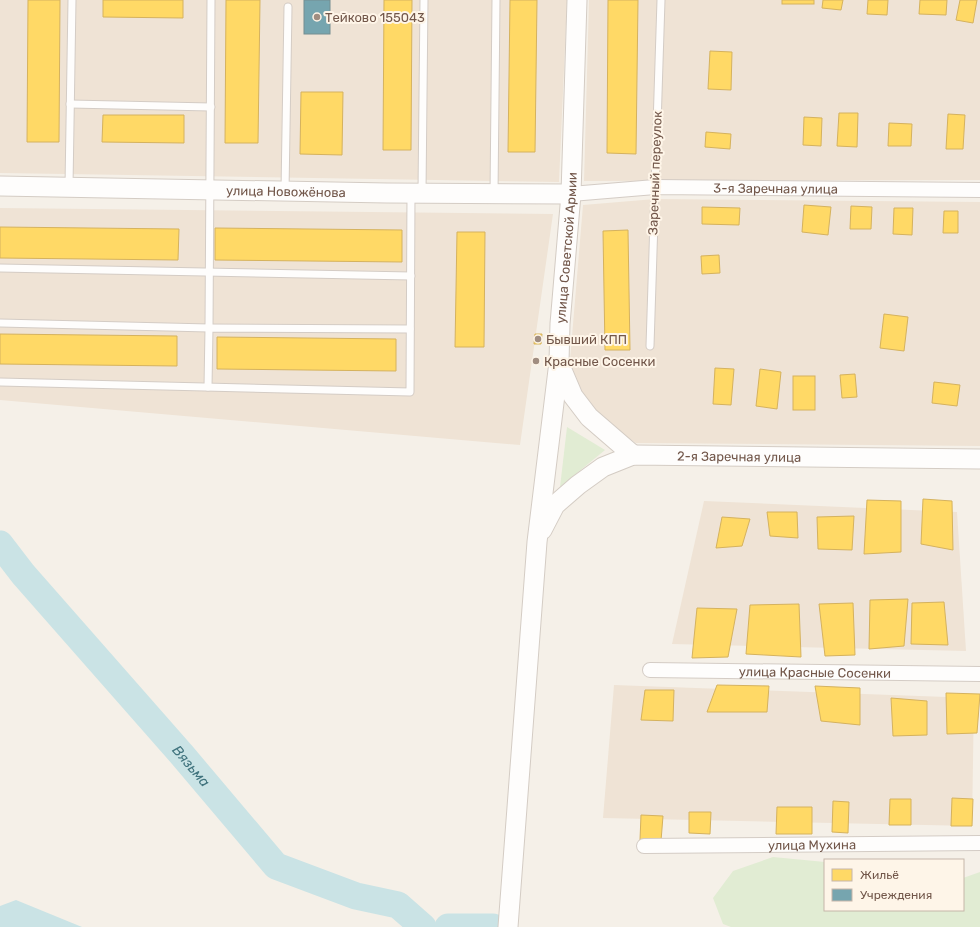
<svg xmlns="http://www.w3.org/2000/svg" width="980" height="927" font-family="Rubik,sans-serif">
	<style>
		.residential { fill: #efe3d5 }
		.green { fill: #e1ecd3 }
		.water { fill: #cae3e5 }
		.homes { fill: #ffd966; stroke: #d5b25e }
		.public { fill: #76a5af; stroke: #758e91 }
		.lines { fill: none; stroke-linecap: round; stroke-linejoin: round }
		.river { stroke: #cae3e5; stroke-width: 27 }
		.lane-casing { stroke: #d4ccc5; stroke-width: 9 }
		.street-casing { stroke: #d4ccc5; stroke-width: 16 }
		.secondary-casing { stroke: #d4ccc4; stroke-width: 21 }
		.lane { stroke: #fefdfc; stroke-width: 7 }
		.street { stroke: #fefdfc; stroke-width: 14 }
		.secondary { stroke: #fefdfc; stroke-width: 19 }
		.poi-dot { fill: #a08d81; stroke: #fef5e8; stroke-width: 1.5 }
		.labels { text-anchor: middle; dominant-baseline: central; stroke-width: 4; stroke-linejoin: round; paint-order: stroke }
		.poi-label { font-size: 13px; fill: #72574a; stroke: #fef5e8; text-anchor: start }
		.street-label { font-size: 13px; fill: #72574a; stroke: #fef5e8 }
		.water-label { font-size: 14px; font-style: italic; fill: #41747e; stroke: #fef5e8 }
	</style>
	<rect width="100%" height="100%" fill="#f5f0e8"/>
	<g class="residential">
		<path d="M 0,0 L 567,0 L 559,182 L 0,173 Z"/>
		<path d="M 589,0 L 980,0 L 980,180 L 584,181 Z"/>
		<path d="M 655,199 L 980,202 L 980,446 L 636,443 L 585,409 L 569,372 L 583,205 Z"/>
		<path d="M 0,208 L 553,214 L 520,445 L 0,400 Z"/>
		<path d="M 704,501 L 957,512 L 966,651 L 672,644 Z"/>
		<path d="M 614,685 L 974,698 L 972,826 L 603,818 Z"/>
	</g>
	<g class="green">
		<path d="M 567,427 L 605,450 L 560,487 Z"/>
		<path d="M 773,857 L 825,862 L 825,910 L 963,910 L 963,878 L 980,872 L 980,927 L 731,927 L 723,924 L 713,898 L 733,871 Z"/>
	</g>
	<path class="water" d="M 16,900 L 82,927 L 0,927 L 0,906 Z"/>
	<g class="homes">
		<path d="M 28,0 L 60,0 L 59,142 L 27,142 Z"/>
		<path d="M 103,0 L 183,0 L 183,18 L 103,17 Z"/>
		<path d="M 226,0 L 260,0 L 258,143 L 225,143 Z"/>
		<path d="M 384,0 L 412,0 L 411,150 L 383,150 Z"/>
		<path d="M 510,0 L 537,0 L 535,152 L 508,152 Z"/>
		<path d="M 608,0 L 638,0 L 636,154 L 607,153 Z"/>
		<rect x="782" y="0" width="32" height="4"/>
		<path d="M 823,0 L 843,0 L 841,10 L 822,8 Z"/>
		<path d="M 868,0 L 888,0 L 887,15 L 867,14 Z"/>
		<path d="M 920,0 L 947,0 L 946,15 L 919,14 Z"/>
		<path d="M 960,0 L 977,0 L 973,23 L 956,20 Z"/>
		<path d="M 710,51 L 732,52 L 731,90 L 708,89 Z"/>
		<path d="M 301,92 L 343,92 L 342,155 L 300,154 Z"/>
		<path d="M 839,113 L 858,113 L 857,147 L 837,146 Z"/>
		<path d="M 948,114 L 965,115 L 963,149 L 946,149 Z"/>
		<path d="M 103,115 L 184,115 L 184,143 L 102,142 Z"/>
		<path d="M 804,117 L 822,118 L 821,146 L 803,145 Z"/>
		<path d="M 889,123 L 912,124 L 911,146 L 888,146 Z"/>
		<path d="M 706,132 L 731,134 L 730,149 L 705,147 Z"/>
		<path d="M 804,205 L 831,207 L 828,235 L 802,232 Z"/>
		<path d="M 851,206 L 872,207 L 871,229 L 850,229 Z"/>
		<path d="M 702,207 L 740,208 L 739,225 L 702,224 Z"/>
		<path d="M 894,208 L 913,208 L 912,235 L 893,234 Z"/>
		<path d="M 944,211 L 958,211 L 958,233 L 943,233 Z"/>
		<path d="M 0,227 L 179,229 L 178,260 L 0,258 Z"/>
		<path d="M 215,228 L 402,230 L 402,262 L 215,260 Z"/>
		<path d="M 628,230 L 630,350 L 605,350 L 603,231 Z"/>
		<path d="M 457,232 L 485,232 L 484,347 L 455,347 Z"/>
		<path d="M 719,255 L 720,273 L 702,274 L 701,256 Z"/>
		<path d="M 884,314 L 908,317 L 904,351 L 880,348 Z"/>
		<path d="M 0,334 L 177,336 L 177,366 L 0,364 Z"/>
		<path d="M 535,334 L 542,334 L 541,344 L 534,344 Z"/>
		<path d="M 217,337 L 396,339 L 396,371 L 217,369 Z"/>
		<path d="M 715,368 L 734,369 L 731,405 L 713,404 Z"/>
		<path d="M 760,369 L 781,372 L 777,409 L 756,406 Z"/>
		<path d="M 855,374 L 857,397 L 842,398 L 840,375 Z"/>
		<rect x="793" y="376" width="22" height="34"/>
		<path d="M 934,382 L 960,385 L 957,406 L 932,403 Z"/>
		<path d="M 923,499 L 952,501 L 953,550 L 921,544 Z"/>
		<path d="M 867,500 L 901,501 L 901,552 L 864,554 Z"/>
		<path d="M 767,512 L 797,512 L 798,538 L 770,536 Z"/>
		<path d="M 854,516 L 852,550 L 818,549 L 817,517 Z"/>
		<path d="M 722,517 L 750,519 L 742,546 L 716,548 Z"/>
		<path d="M 908,599 L 904,646 L 869,649 L 870,600 Z"/>
		<path d="M 944,602 L 948,645 L 911,644 L 912,603 Z"/>
		<path d="M 853,603 L 855,655 L 825,656 L 819,604 Z"/>
		<path d="M 799,604 L 801,657 L 746,654 L 750,605 Z"/>
		<path d="M 697,608 L 737,609 L 728,657 L 692,658 Z"/>
		<path d="M 717,685 L 769,686 L 767,712 L 707,712 Z"/>
		<path d="M 815,686 L 860,688 L 860,725 L 821,721 Z"/>
		<path d="M 645,690 L 674,690 L 673,721 L 641,720 Z"/>
		<path d="M 946,693 L 980,694 L 977,733 L 947,734 Z"/>
		<path d="M 891,698 L 927,701 L 927,735 L 893,736 Z"/>
		<path d="M 952,798 L 973,799 L 972,826 L 951,826 Z"/>
		<path d="M 890,799 L 911,799 L 911,825 L 889,825 Z"/>
		<path d="M 833,801 L 849,802 L 848,833 L 832,832 Z"/>
		<path d="M 777,807 L 812,807 L 812,834 L 776,834 Z"/>
		<path d="M 689,812 L 711,812 L 710,834 L 689,833 Z"/>
		<path d="M 641,815 L 663,816 L 661,841 L 640,840 Z"/>
	</g>
	<rect class="public" x="304" y="0" width="26" height="34"/>
	<g class="lines">
		<g class="river">
			<path id="s1" d="M 0,544 L 23,574 L 183,756 L 276,866 L 356,896 L 398,905 L 423,927"/>
			<path d="M 448,927 L 493,927"/>
		</g>
		<g class="lane-casing">
			<g id="lane">
				<path d="M 70,104 L 211,107"/>
				<path d="M 69,186 L 72,0"/>
				<path d="M 285,191 L 288,7"/>
				<path d="M 422,192 L 424,0"/>
				<path d="M 494,194 L 496,0"/>
				<path d="M 0,268 L 411,276"/>
				<path d="M 0,323 L 209,328 L 211,0"/>
				<path d="M 650,346 L 661,0"/>
				<path d="M 0,382 L 410,392 L 411,194"/>
				<path d="M 208,387 L 209,328 L 410,329"/>
			</g>
		</g>
		<g class="street-casing">
			<g id="street">
				<path id="s2" d="M 571,194 L 655,187 L 980,190"/>
				<path id="s3" d="M 650,670 L 980,674"/>
				<path id="s4" d="M 644,846 L 980,843"/>
			</g>
		</g>
		<g class="secondary-casing">
			<g id="secondary">
				<path id="s5" d="M 0,186 L 387,193 L 571,194"/>
				<path d="M 559,363 L 573,396 L 589,417 L 633,455"/>
				<path id="s6" d="M 542,530 L 555,505 L 578,485 L 603,467 L 633,455 L 980,459"/>
				<path id="s7" d="M 508,927 L 537,542 L 559,362 L 560,324 L 571,194 L 577,0"/>
			</g>
		</g>
		<use href="#lane" class="lane"/>
		<use href="#street" class="street"/>
		<use href="#secondary" class="secondary"/>
	</g>
	<g class="poi-dot">
		<circle cx="317" cy="17" r="4"/>
		<circle cx="538" cy="339" r="4"/>
		<circle cx="536" cy="361" r="4"/>
	</g>
	<g class="labels">
		<g class="poi-label">
			<text x="325" y="17">Тейково 155043</text>
			<text x="546" y="339">Бывший КПП</text>
			<text x="544" y="361">Красные Сосенки</text>
		</g>
		<g class="street-label">
			<text transform="translate(655 173) rotate(-88)">Заречный переулок</text>
			<text stroke="none"><textPath href="#s2" startOffset="205">3-я Заречная улица</textPath></text>
			<text stroke="none"><textPath href="#s5" startOffset="286">улица Новожёнова</textPath></text>
			<text stroke="none"><textPath href="#s7" startOffset="682">улица Советской Армии</textPath></text>
			<text stroke="none"><textPath href="#s6" startOffset="228">2-я Заречная улица</textPath></text>
			<text stroke="none"><textPath href="#s3" startOffset="165">улица Красные Сосенки</textPath></text>
			<text stroke="none"><textPath href="#s4" startOffset="168">улица Мухина</textPath></text>
		</g>
		<g class="water-label">
			<text stroke="none"><textPath href="#s1" startOffset="293">Вязьма</textPath></text>
		</g>
	</g>
	<rect x="824" y="859" width="140" height="52" fill="#fef5e8" stroke="#c6b6a9"/>
	<rect x="832" y="869" width="20" height="12" fill="#ffd966" stroke="#c6b6a9"/>
	<text x="860" y="879" font-size="12" fill="#72574a">Жильё</text>
	<rect x="832" y="889" width="20" height="12" fill="#76a5af" stroke="#c6b6a9"/>
	<text x="860" y="899" font-size="12" fill="#72574a">Учреждения</text>
</svg>
